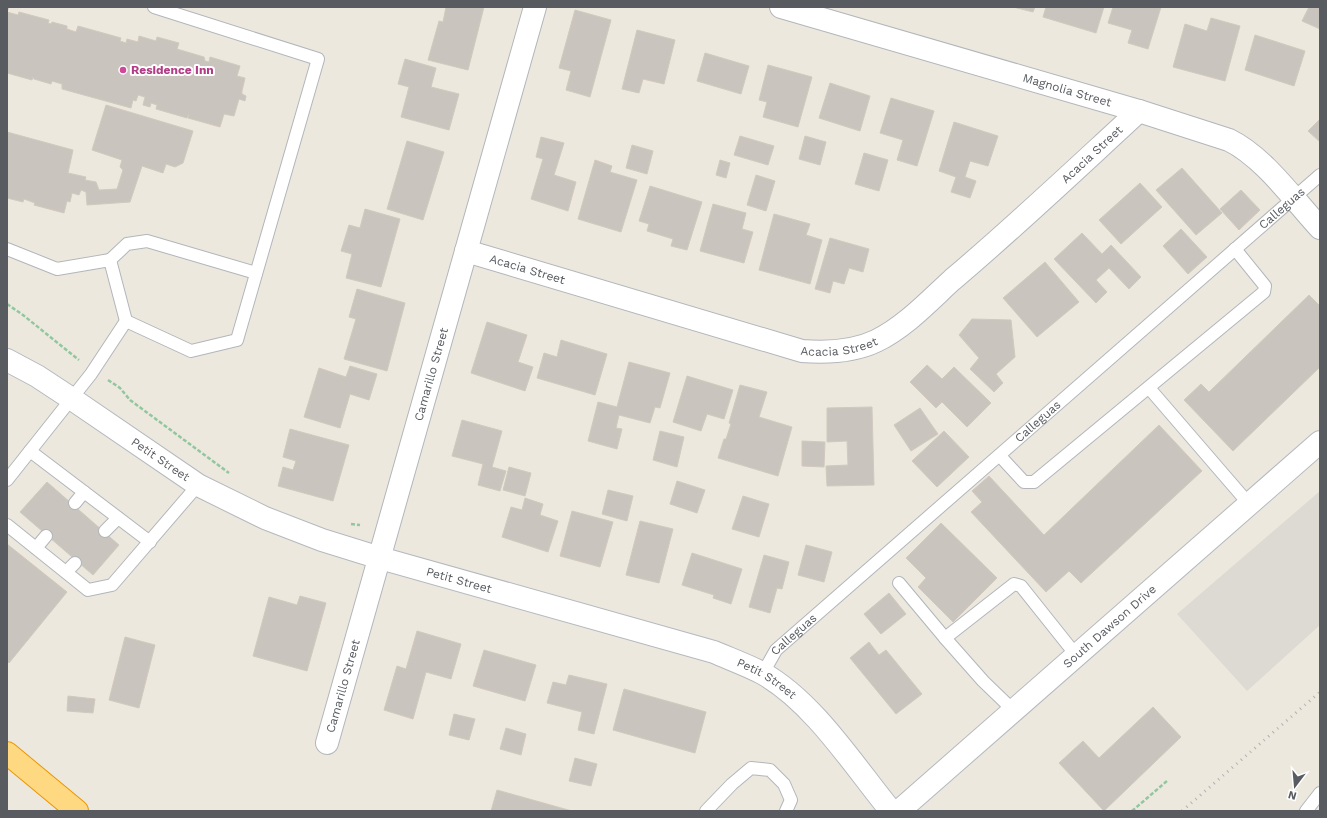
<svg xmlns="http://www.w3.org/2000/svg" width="1327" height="818" font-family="'Work Sans',sans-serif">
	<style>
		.industrial { fill: #dcdad3 }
		.building { fill: #c9c5be; stroke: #d1c9bd }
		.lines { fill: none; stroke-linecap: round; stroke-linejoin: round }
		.lane-casing { stroke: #b2b6bb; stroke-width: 14 }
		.street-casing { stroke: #b2b6bb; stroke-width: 24 }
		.secondary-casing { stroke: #b5b9bf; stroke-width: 24 }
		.highway-casing { stroke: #ea9600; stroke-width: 24 }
		.path { stroke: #92c79e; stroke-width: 2.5; stroke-dasharray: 4 2; stroke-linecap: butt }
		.lane { stroke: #fff; stroke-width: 12 }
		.street { stroke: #fff; stroke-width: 22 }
		.secondary { stroke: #fff; stroke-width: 22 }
		.highway { stroke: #ffd982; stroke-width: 22 }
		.rail { stroke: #b1b2b2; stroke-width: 3; stroke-dasharray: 1 5; stroke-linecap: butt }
		.hotel-dot { fill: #d1479c; stroke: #fff; stroke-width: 1.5 }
		.labels { text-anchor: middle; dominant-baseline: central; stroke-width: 4; stroke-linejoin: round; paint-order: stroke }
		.hotel-label { font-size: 12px; font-weight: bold; fill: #b23c85; stroke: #fff; text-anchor: start }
		.street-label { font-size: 12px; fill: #585c61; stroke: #fff }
	</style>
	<rect width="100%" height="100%" fill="#ece8de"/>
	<path class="industrial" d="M 1320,491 L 1320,625 L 1247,691 L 1177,614 Z"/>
	<g class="building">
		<path d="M 7,7 L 9,7 L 7,12 L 18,15 L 19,12 L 49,20 L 48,23 L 51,24 L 52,22 L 67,26 L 67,29 L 76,32 L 78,26 L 121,38 L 120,41 L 126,43 L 127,39 L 138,42 L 139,36 L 156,41 L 157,37 L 179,43 L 177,49 L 204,57 L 205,61 L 209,62 L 210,57 L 240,66 L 237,76 L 245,78 L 242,91 L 242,94 L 246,96 L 245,101 L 239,99 L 234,116 L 224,114 L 220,127 L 188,118 L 189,114 L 187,118 L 156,109 L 157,105 L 151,103 L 150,107 L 143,105 L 145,97 L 138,95 L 136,101 L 133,100 L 131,108 L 62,89 L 62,84 L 52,81 L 51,84 L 34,79 L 33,77 L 32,80 L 7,73 Z"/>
		<path d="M 446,7 L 484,7 L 468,70 L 428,60 L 439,21 L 443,22 Z"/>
		<path d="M 1013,7 L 1035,7 L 1033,12 Z"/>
		<path d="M 1046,7 L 1104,7 L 1096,33 L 1043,17 Z"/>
		<path d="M 1113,7 L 1161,7 L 1148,49 L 1128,43 L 1132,30 L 1108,23 Z"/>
		<path d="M 1309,7 L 1320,7 L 1320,29 L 1302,21 Z"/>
		<path d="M 575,10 L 611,20 L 590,97 L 566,90 L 571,71 L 559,68 Z"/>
		<path d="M 1211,18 L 1240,26 L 1225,81 L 1173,67 L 1185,24 L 1207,31 Z"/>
		<path d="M 637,30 L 675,40 L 664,84 L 643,79 L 639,93 L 622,89 Z"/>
		<path d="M 1255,35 L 1305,51 L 1294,86 L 1245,70 Z"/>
		<path d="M 705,53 L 749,66 L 741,94 L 697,81 Z"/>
		<path d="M 405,59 L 436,68 L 431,87 L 459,94 L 449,130 L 401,117 L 409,87 L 398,84 Z"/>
		<path d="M 768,65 L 812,77 L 798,127 L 763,117 L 767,102 L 759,100 Z"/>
		<path d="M 830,83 L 870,96 L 860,131 L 819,118 Z"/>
		<path d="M 891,98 L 934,111 L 917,166 L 897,160 L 903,140 L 880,133 Z"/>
		<path d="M 106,105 L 193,131 L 183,163 L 175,167 L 166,164 L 163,173 L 142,166 L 130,202 L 87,205 L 86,192 L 81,190 L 79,195 L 72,193 L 70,202 L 67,201 L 64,213 L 34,205 L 35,203 L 24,199 L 23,202 L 7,198 L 7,132 L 73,150 L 68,173 L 86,177 L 85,180 L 96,182 L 99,190 L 117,189 L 123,170 L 120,167 L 122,160 L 92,150 Z"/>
		<path d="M 1320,119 L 1320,142 L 1308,131 Z"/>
		<path d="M 954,122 L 998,136 L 988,166 L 970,161 L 965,177 L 976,181 L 970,198 L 951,192 L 956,177 L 939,171 Z"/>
		<path d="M 740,136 L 774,146 L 768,165 L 734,155 Z"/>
		<path d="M 805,136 L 826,142 L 820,165 L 799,159 Z"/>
		<path d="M 541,137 L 564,143 L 554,175 L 576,182 L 568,211 L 531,199 L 543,159 L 536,157 Z"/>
		<path d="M 407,141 L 444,152 L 423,220 L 387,209 Z"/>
		<path d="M 632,145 L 653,151 L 647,174 L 626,168 Z"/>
		<path d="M 864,153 L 888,160 L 879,191 L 855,184 Z"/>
		<path d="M 595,160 L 612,166 L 610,172 L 637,180 L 621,232 L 578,219 Z"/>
		<path d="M 720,160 L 730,163 L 726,178 L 716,175 Z"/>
		<path d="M 1182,168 L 1222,213 L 1196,235 L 1156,190 Z"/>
		<path d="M 756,175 L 775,181 L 766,211 L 747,205 Z"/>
		<path d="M 1140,183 L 1162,207 L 1121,244 L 1099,220 Z"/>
		<path d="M 650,186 L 702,202 L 687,250 L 671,246 L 673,239 L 647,231 L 649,224 L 639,221 Z"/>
		<path d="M 1241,190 L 1260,210 L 1239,230 L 1220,209 Z"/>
		<path d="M 713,204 L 746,213 L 742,229 L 753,232 L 744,263 L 700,251 Z"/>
		<path d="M 365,209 L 400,219 L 381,287 L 346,278 L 352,254 L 341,251 L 349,225 L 360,228 Z"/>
		<path d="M 774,214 L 810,224 L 806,235 L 822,240 L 810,284 L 759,270 Z"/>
		<path d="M 1181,229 L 1207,257 L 1188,274 L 1163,246 Z"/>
		<path d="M 1082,233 L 1102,254 L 1111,245 L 1141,277 L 1129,289 L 1109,268 L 1096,280 L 1107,292 L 1096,303 L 1054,259 Z"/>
		<path d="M 830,238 L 869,249 L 863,272 L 849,268 L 844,284 L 833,281 L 830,293 L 815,289 Z"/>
		<path d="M 1045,262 L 1079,302 L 1037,337 L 1003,298 Z"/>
		<path d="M 357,289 L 405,303 L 387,371 L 344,359 L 356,319 L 349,317 Z"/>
		<path d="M 1309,295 L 1320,306 L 1320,367 L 1233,451 L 1184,400 L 1201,384 L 1209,392 Z"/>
		<path d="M 972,319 L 1011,320 L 1015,357 L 996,374 L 1003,383 L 994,392 L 970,369 L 979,358 L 959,335 Z"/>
		<path d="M 487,322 L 527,335 L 518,362 L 533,367 L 525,391 L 471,373 Z"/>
		<path d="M 561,340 L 607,354 L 595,395 L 537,378 L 544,353 L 557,357 Z"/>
		<path d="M 629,362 L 670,373 L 660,408 L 655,407 L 650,423 L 619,415 L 616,428 L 622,429 L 617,449 L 588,441 L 598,402 L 617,407 Z"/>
		<path d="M 927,365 L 942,379 L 954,367 L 991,403 L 967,427 L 942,402 L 936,408 L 910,382 Z"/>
		<path d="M 350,366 L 377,374 L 369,400 L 350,394 L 340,428 L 304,417 L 319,368 L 346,377 Z"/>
		<path d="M 687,376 L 733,390 L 724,419 L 707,414 L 701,431 L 673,422 Z"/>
		<path d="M 740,385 L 767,392 L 759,417 L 792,427 L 778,476 L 718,458 L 724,439 L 726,439 L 731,424 L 729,423 Z"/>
		<path d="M 872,407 L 874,485 L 827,486 L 826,466 L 848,465 L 847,441 L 827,442 L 827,408 Z"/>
		<path d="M 920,408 L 938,434 L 911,451 L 894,425 Z"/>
		<path d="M 462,420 L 502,431 L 492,467 L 506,471 L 500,491 L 478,485 L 483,464 L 452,456 Z"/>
		<path d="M 1159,425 L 1202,471 L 1081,583 L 1069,571 L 1046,592 L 971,512 L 982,502 L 972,491 L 989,476 L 1044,535 Z"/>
		<path d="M 290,429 L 349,445 L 333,501 L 278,486 L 283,467 L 293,470 L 296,461 L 283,457 Z"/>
		<path d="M 660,431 L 684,437 L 677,467 L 653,460 Z"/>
		<path d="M 944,431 L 969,457 L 937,487 L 912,461 Z"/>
		<path d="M 802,441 L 825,442 L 824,467 L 802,466 Z"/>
		<path d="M 509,467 L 531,473 L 525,496 L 503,490 Z"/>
		<path d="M 677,481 L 705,490 L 697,513 L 670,504 Z"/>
		<path d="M 47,482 L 119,545 L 93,575 L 20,512 Z"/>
		<path d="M 608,490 L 633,496 L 627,521 L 602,514 Z"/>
		<path d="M 743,496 L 769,504 L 759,537 L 732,529 Z"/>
		<path d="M 525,498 L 543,504 L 540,515 L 558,521 L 548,552 L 502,537 L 511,507 L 522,510 Z"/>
		<path d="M 572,511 L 613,522 L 600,567 L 560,556 Z"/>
		<path d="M 640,521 L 673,529 L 659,583 L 626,575 Z"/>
		<path d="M 941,523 L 997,578 L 953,622 L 918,587 L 926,578 L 906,558 Z"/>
		<path d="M 7,544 L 67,592 L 9,663 L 7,661 Z"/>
		<path d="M 806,545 L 832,552 L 824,582 L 798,575 Z"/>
		<path d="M 692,553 L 742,569 L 731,604 L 713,598 L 714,595 L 682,585 Z"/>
		<path d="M 764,555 L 789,562 L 782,589 L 777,588 L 770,613 L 749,607 Z"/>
		<path d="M 889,593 L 906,614 L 881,634 L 864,614 Z"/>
		<path d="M 300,596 L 326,603 L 307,671 L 253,656 L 269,597 L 297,605 Z"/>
		<path d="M 417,631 L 461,644 L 451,679 L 426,672 L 413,719 L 384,710 L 397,666 L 406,669 Z"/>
		<path d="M 125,637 L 155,645 L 139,708 L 109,700 Z"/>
		<path d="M 869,642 L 879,655 L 886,650 L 922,694 L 896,714 L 850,658 Z"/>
		<path d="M 484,650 L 536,665 L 525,701 L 473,686 Z"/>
		<path d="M 569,675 L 607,684 L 594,734 L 578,730 L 582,712 L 547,703 L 553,682 L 566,685 Z"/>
		<path d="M 624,689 L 706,712 L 695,753 L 613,730 Z"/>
		<path d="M 68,696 L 95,699 L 93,713 L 67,711 Z"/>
		<path d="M 1153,707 L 1181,737 L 1104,811 L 1059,763 L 1083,741 L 1099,758 Z"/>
		<path d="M 454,714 L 475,719 L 469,740 L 449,735 Z"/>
		<path d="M 506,728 L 526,734 L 521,755 L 500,749 Z"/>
		<path d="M 575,758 L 597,764 L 591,786 L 569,781 Z"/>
		<path d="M 497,790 L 572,811 L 491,811 Z"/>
	</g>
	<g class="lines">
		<g class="lane-casing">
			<g id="lane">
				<path d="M 7,249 L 57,269 L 110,260 L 126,321"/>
				<path d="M 110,260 L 127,244 L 147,241 L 256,273"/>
				<path d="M 1149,388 L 1249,504"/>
				<path d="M 30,451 L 150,542"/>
				<path d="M 1000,456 L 1024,482 L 1034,482 L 1264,292 L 1265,286 L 1235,249"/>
				<path d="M 7,480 L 91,374 L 126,321 L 191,351 L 237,340 L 318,59 L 154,7"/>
				<path d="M 75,503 L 84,492"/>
				<path d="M 7,525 L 88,590 L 112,585 L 198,485"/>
				<path d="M 105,531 L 118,518"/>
				<path d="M 36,548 L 46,536"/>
				<path d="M 66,572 L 75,563"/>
				<path d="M 899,583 L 945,638"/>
				<path id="s1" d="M 763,673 L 776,650 L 1320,175"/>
				<path d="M 1013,710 L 983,681 L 945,638 L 1014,584 L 1021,586 L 1076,655"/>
				<path d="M 706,811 L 732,784 L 751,768 L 770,770 L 784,784 L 791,800 L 786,811"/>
				<path d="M 1306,811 L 1320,793"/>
			</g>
		</g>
		<g class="street-casing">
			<g id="street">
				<path id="s2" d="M 781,7 L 1139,111 L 1229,140 C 1264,157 1294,200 1320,228"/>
				<path id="s3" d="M 466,251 L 802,351 C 828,353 853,352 876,341 C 905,327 929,301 952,280 C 1016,226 1077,168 1139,111"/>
				<path id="s4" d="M 327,743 L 535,7"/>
			</g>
		</g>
		<g class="secondary-casing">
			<g id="secondary">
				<path id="s5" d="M 7,360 L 37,376 L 72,399 L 198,485 L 265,518 L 322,540 L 380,558 L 714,652 C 730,659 747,665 762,673 C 813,701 854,766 891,811"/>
				<path id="s6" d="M 899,811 L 1320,442"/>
			</g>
		</g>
		<g class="highway-casing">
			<path id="highway" d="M 7,753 L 77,811"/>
		</g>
		<g class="path">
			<path d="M 7,304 L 23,315 L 79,360"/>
			<path d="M 108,380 L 120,388 L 130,400 L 229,473"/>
			<path d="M 351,524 L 360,525"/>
			<path d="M 1132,811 L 1167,781"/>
		</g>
		<use href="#lane" class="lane"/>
		<use href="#street" class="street"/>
		<use href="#secondary" class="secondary"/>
		<use href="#highway" class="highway"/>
		<path class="rail" d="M 1182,811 L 1320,692"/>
	</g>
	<circle class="hotel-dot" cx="123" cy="70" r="4"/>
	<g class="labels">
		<g class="hotel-label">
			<text x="131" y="70">Residence Inn</text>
		</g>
		<g class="street-label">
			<text stroke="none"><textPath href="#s2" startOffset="298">Magnolia Street</textPath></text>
			<text stroke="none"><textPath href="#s3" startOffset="712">Acacia Street</textPath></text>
			<text stroke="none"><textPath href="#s1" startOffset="698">Calleguas</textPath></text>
			<text stroke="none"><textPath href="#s3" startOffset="64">Acacia Street</textPath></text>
			<text stroke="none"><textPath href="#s3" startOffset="388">Acacia Street</textPath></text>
			<text stroke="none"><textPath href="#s4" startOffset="383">Camarillo Street</textPath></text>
			<text stroke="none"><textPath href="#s1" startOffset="374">Calleguas</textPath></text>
			<text stroke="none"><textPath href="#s5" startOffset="183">Petit Street</textPath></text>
			<text stroke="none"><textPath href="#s5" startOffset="507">Petit Street</textPath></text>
			<text stroke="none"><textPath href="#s6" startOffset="280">South Dawson Drive</textPath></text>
			<text stroke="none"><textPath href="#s1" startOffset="50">Calleguas</textPath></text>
			<text stroke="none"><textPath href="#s5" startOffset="831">Petit Street</textPath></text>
			<text stroke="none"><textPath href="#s4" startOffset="59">Camarillo Street</textPath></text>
		</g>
	</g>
	<rect width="1327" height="818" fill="none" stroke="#585c61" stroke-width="16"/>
	<g transform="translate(1295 786) rotate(196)" stroke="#ffffff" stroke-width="3" paint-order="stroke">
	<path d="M0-3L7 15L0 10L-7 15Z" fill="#585c61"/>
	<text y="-6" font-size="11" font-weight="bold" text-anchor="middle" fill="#585c61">N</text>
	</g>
</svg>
